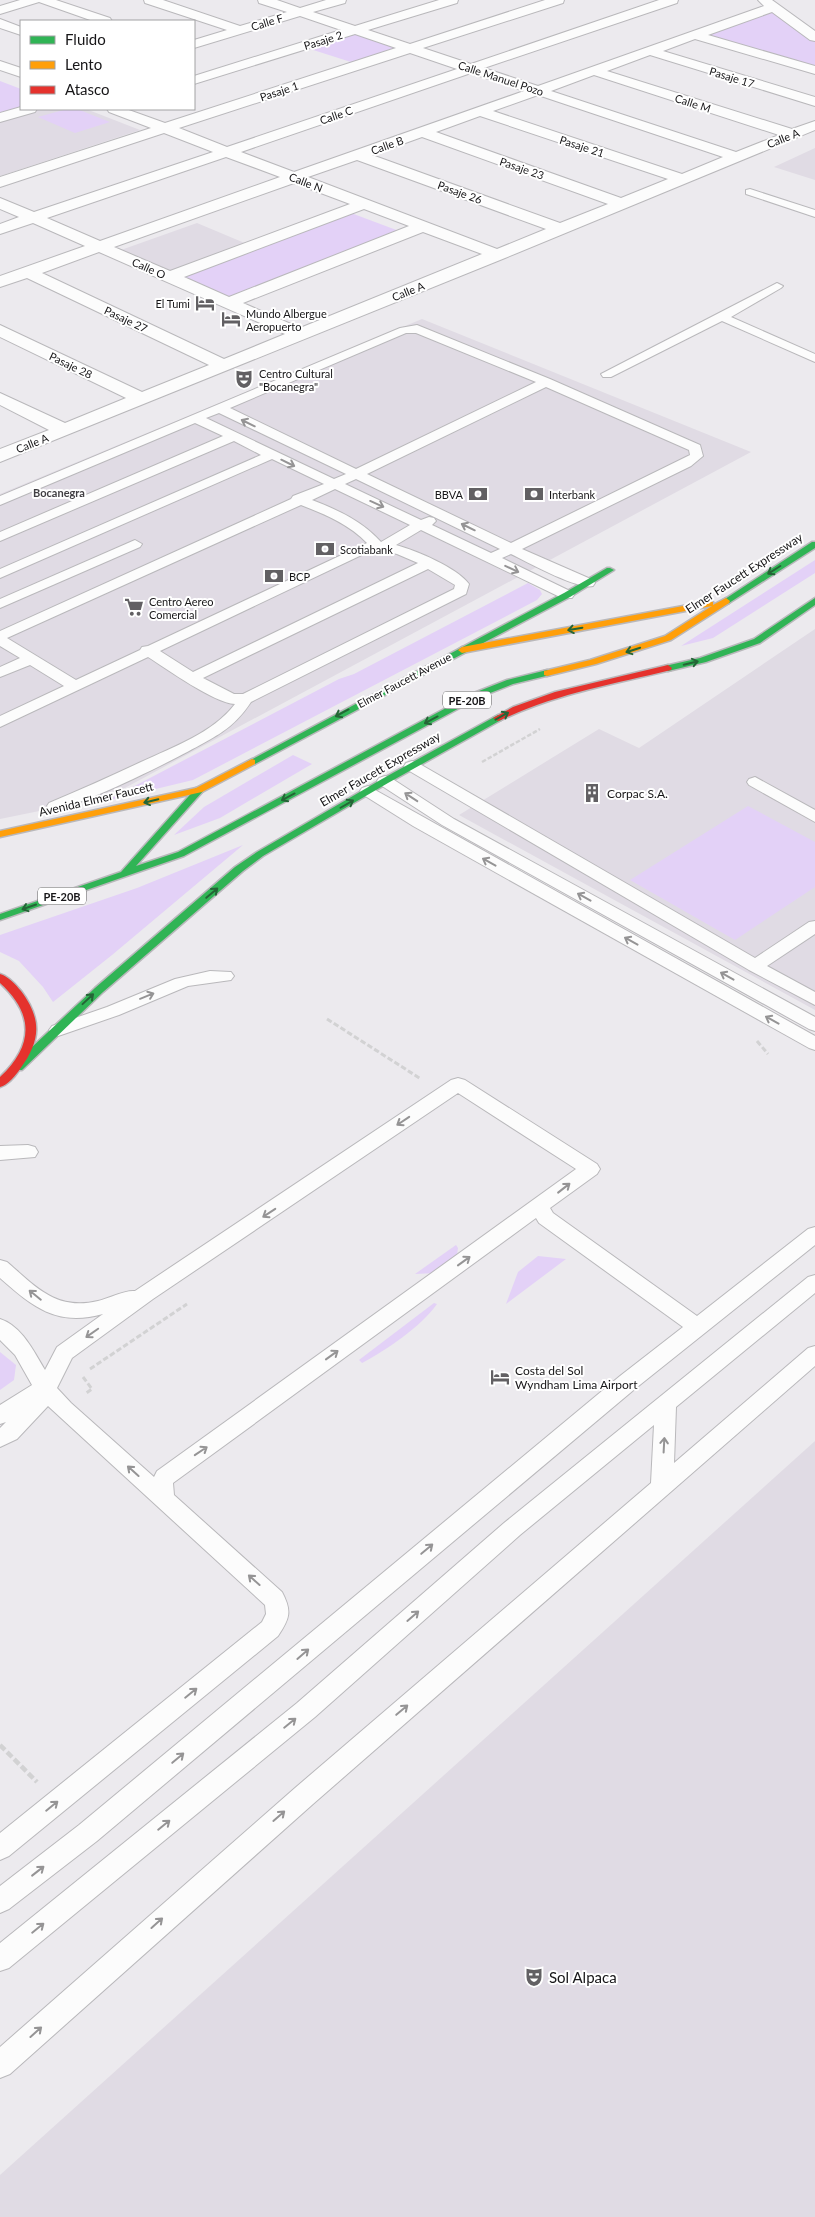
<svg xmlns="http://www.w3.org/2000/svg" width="815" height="2217" font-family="Lato,sans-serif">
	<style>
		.built { fill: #e0dbe4 }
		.green { fill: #e3d1f7 }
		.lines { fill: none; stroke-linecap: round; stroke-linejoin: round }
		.lane-casing { stroke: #b9b8bb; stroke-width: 2 }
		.street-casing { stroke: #b9b8bb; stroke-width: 2 }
		.fast-casing { stroke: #b9b8bb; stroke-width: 3 }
		.slow-casing { stroke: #b9b8bb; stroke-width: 3 }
		.jam-casing { stroke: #b9b8bb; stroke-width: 3 }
		.path-far2 { stroke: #d2d2d3; stroke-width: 2.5; stroke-dasharray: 4.5 2; stroke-linecap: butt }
		.path-far1 { stroke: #d2d2d3; stroke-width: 3; stroke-dasharray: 5.5 2.5; stroke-linecap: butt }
		.path { stroke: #d2d2d3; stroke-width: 4.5; stroke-dasharray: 7 3; stroke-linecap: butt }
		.lane { fill: #fcfcfc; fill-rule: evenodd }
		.street { fill: #fcfcfc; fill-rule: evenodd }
		.fast { fill: #30b455; fill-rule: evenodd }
		.slow { fill: #ff9f0a; fill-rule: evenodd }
		.jam { fill: #e5322d; fill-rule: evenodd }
		.oneway { stroke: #959495 }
		.oneway2 { stroke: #246536 }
		.labels { text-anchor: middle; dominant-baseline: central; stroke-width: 4; stroke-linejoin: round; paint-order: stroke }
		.far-street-label { font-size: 11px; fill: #171618; stroke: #fff }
		.far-poi-label { font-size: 11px; fill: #171618; stroke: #fff; text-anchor: start }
		.far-neighbourhood-label { font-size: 11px; font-weight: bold; fill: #413f43; stroke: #fff }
		.shield { fill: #fff; stroke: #5d5c5d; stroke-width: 1 }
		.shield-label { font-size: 11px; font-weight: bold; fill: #171618 }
		.street-label { font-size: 12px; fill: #171618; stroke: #fff }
		.poi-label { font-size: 12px; fill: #171618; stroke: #fff; text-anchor: start }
		.near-poi-label { font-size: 15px; fill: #171618; stroke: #fff; text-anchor: start }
	</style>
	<rect width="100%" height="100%" fill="#eceaee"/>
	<g class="built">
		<path d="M 41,109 L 86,109 L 140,130 L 0,176 L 0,122 Z"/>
		<path d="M 815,148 L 815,180 L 774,167 Z"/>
		<path d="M 197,223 L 247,244 L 171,272 L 121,250 Z"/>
		<path d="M 422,319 L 751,452 L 108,797 L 0,819 L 0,494 Z"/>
		<path d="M 815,629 L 815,1010 L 459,815 L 599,729 L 639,748 Z"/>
		<path d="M 815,1441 L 815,2217 L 0,2217 L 0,2175 Z"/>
	</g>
	<g class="green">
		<path d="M 772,12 L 815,40 L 815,69 L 704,36 Z"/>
		<path d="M 351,33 L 398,48 L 354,63 L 307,48 Z"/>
		<path d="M 0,81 L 21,89 L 21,107 L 0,114 Z"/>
		<path d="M 67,109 L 77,109 L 110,122 L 75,133 L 38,117 Z"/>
		<path d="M 351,213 L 399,231 L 232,298 L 184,277 Z"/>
		<path d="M 815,560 L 815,573 L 713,638 L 681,646 Z"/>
		<path d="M 528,583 L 540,590 L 542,594 L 537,600 L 193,780 L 106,801 L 339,679 L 354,674 Z"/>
		<path d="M 293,755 L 312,764 L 220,818 L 174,835 L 204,807 Z"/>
		<path d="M 748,806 L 815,842 L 815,887 L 735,940 L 630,880 Z"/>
		<path d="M 243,845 L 112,955 L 53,1002 L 43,987 L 19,961 L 0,952 L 0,935 L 137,888 Z"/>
		<path d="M 456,1245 L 458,1248 L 457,1255 L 436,1273 L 415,1274 Z"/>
		<path d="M 538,1256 L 566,1259 L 506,1304 L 518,1272 Z"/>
		<path d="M 434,1303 L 437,1304 C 421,1327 386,1350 362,1363 L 359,1360 Z"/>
		<path d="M 0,1352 L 16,1365 L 14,1380 L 0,1390 Z"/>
	</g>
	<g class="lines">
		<g class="lane-casing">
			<g id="lane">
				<path d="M 750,189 L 815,210 L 815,217 L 746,194 L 746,190 Z"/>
				<path d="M 777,283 L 783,286 L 781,288 L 731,317 L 815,354 L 815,362 L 722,321 L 611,377 L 603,377 L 601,374 Z"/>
				<path d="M 417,325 L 550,379 L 700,445 L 703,456 L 691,466 L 522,549 L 593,580 L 595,583 L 593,586 C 578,590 527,562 511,554 L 502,558 L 572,592 L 574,595 L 572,598 L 562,598 L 421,530 L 396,545 C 417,551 456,567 469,584 L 466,594 L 251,702 C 243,714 234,724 222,732 C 201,747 69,814 49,809 L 47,806 L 49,803 C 80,790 111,776 141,762 C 173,747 213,733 235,704 C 214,703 167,669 148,657 L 0,727 L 0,716 L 64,686 L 30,665 L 0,677 L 0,667 L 20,658 L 0,646 L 0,631 L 291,499 L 293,496 L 324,484 L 272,459 L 0,578 L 0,569 L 261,455 L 234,441 L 0,541 L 0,532 L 223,436 L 195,423 L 0,505 L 0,496 L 400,328 ZM 406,333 L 416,333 L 536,382 L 356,469 L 230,408 ZM 546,387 L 689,450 L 690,455 L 511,543 L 367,474 ZM 219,413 L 346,474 L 334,479 L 206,418 ZM 356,479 L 500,549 L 491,553 L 432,525 L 436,521 L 434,518 L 429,517 L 421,520 L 345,484 ZM 335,489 L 410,525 L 381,542 C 362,521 338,510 312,500 ZM 301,505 C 324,514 349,524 367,543 L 148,646 L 142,647 L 140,650 L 76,680 L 7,638 ZM 379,550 L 397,554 L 418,563 L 193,672 L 160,651 L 370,551 ZM 428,569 L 455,585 L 454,589 L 243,694 L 234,694 L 203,678 Z"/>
				<path d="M 135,540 L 142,544 L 140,547 L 0,608 L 0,599 Z"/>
				<path d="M 412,761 L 418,763 L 755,958 L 809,922 L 815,921 L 815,934 L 767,966 L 815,992 L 815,1005 L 749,970 L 406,769 L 404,766 L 406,763 Z"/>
				<path d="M 385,776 L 391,778 L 454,819 L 815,1017 L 815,1031 L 809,1029 L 442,825 L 379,784 L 377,781 L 379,778 Z"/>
				<path d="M 755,777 L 815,810 L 815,822 L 749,785 L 747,782 L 749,779 Z"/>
				<path d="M 368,786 L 815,1036 L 815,1050 L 809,1048 L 413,826 L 362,794 L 360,791 L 362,788 Z"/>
				<path d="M 210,971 L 231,972 L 234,976 L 231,980 L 188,986 L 119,1015 L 64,1034 L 58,1036 L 52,1034 L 49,1030 L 52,1026 L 107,1007 L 175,979 Z"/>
				<path d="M 458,1078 L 465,1080 L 597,1164 L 600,1169 L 597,1174 L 550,1208 L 553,1213 L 697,1316 L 808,1229 L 815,1227 L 815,1245 L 636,1388 L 97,1841 L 9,1909 L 0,1913 L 0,1886 L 79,1825 L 620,1376 L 683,1327 L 539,1223 L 536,1218 L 173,1483 L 174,1495 L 282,1592 C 292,1611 290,1618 278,1636 L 9,1856 L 0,1860 L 0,1833 L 262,1622 L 266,1614 L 265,1605 L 48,1406 L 17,1439 L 0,1447 L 0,1428 L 6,1422 L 0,1424 L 0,1405 L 32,1385 L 15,1355 L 0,1340 L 0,1319 C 22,1326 34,1352 45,1370 L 57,1347 L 103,1314 C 57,1327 33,1307 0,1278 L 0,1260 L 7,1262 C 36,1287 56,1311 98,1301 C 110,1298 124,1290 135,1291 L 451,1080 ZM 458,1093 L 576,1169 L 157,1471 L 154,1477 L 71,1403 L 57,1388 L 72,1358 L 153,1299 Z"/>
				<path d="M 28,1145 L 35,1147 L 38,1152 L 35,1157 L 0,1160 L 0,1146 Z"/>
				<path d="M 815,1275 L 815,1293 L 676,1407 L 674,1463 L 808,1348 L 815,1346 L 815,1366 L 313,1804 L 10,2074 L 0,2078 L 0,2047 L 295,1788 L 651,1483 L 654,1425 L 520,1535 L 315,1717 L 9,1968 L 0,1971 L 0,1943 L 297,1703 L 504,1523 L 808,1277 Z"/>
			</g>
		</g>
		<g class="street-casing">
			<g id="street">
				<path d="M 20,0 L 56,0 L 110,18 L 112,21 L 93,21 L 39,2 L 0,14 L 0,6 Z"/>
				<path d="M 144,0 L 163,0 L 240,26 L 287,12 L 259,3 L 258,0 L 277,0 L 300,8 L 326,0 L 346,0 L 345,3 L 313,12 L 355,26 L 439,0 L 458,0 L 457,3 L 368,30 L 410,44 L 545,0 L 564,0 L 563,3 L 423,48 L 471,64 L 659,0 L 678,0 L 677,3 L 484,68 L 538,86 L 764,6 L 758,0 L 772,0 L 815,31 L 815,41 L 810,40 L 772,12 L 708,35 L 815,66 L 815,74 L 695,39 L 663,51 L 815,97 L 815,106 L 650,55 L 607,71 L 792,129 L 815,121 L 815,130 L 505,258 L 0,462 L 0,449 L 49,430 L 0,405 L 0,393 L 65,423 L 126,398 L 0,337 L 0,325 L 142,392 L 209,365 L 27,278 L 0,287 L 0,276 L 85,246 L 33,223 L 0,234 L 0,224 L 19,217 L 0,209 L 0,198 L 34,212 L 213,152 L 164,133 L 0,187 L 0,177 L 151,128 L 109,112 L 107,109 L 126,109 L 165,123 L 396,48 L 355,34 L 194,84 L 194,76 L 341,30 L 300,16 L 194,48 L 194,40 L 227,30 L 145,3 ZM 410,53 L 457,69 L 227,147 L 179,128 ZM 471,73 L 524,91 L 294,172 L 241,152 ZM 594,75 L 779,135 L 736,152 L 551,91 ZM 538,95 L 723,157 L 682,174 L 493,111 ZM 480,116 L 668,179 L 621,198 L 436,132 ZM 422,137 L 608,204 L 560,223 L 372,155 ZM 226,157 L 280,177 L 100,241 L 47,218 ZM 357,160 L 546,229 L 497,249 L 308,177 ZM 294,183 L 350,204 L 170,271 L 114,247 ZM 364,209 L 409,226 L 229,297 L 184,277 ZM 423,232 L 482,254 L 300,328 L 243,303 ZM 99,252 L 285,334 L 224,359 L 42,273 Z"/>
				<path d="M 0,19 L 21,27 L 21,35 L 0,28 Z"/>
				<path d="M 0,61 L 21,68 L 21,77 L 0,70 Z"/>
				<path d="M 21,107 L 21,109 L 37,109 L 35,112 L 0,122 L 0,113 Z"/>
			</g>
		</g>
		<g class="fast-casing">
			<g id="fast">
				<path d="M 812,542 L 815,542 L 815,548 L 729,603 L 726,604 L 722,601 Z"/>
				<path d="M 607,568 L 610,568 L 614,570 L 570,597 L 255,764 L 249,764 L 247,762 L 564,593 Z"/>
				<path d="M 815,598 L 815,605 L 760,643 L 706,662 L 668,671 L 664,668 L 665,666 L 700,658 L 754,639 Z"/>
				<path d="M 547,670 L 550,671 L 550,675 L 513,684 L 480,697 L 184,856 L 0,920 L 0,914 L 121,872 L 196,788 L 202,788 L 204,790 L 136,866 L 178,852 L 474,693 L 507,680 Z"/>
				<path d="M 498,715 L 503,718 L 501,720 L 388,783 L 263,856 L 243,871 L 103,992 L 22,1070 L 14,1070 L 12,1067 L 14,1064 L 95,988 L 235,867 L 257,852 L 382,779 Z"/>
			</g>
		</g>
		<g class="slow-casing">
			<g id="slow">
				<path d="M 726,598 L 730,601 L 729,603 L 671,640 L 596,664 L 547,676 L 544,675 L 544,671 L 590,660 L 665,636 L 712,606 L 462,653 L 458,650 L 462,647 L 710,601 L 713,602 L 713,605 Z"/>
				<path d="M 252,759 L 255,760 L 255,764 L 202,792 L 0,837 L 0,831 L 196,788 Z"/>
			</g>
		</g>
		<g class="jam-casing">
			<g id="jam">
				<path d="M 668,665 L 672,668 L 671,670 C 613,684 555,694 501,720 L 498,721 L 493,718 L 513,707 L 555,692 Z"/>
				<path d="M 0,974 C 8,976 16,985 21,991 C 42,1019 41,1041 20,1069 C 16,1075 8,1085 0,1087 L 0,1077 C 34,1045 34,1014 0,983 Z"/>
			</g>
		</g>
		<path class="path-far2" d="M 482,762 L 540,729"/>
		<g class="path-far1">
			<path d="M 327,1019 L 421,1079"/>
			<path d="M 757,1041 L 768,1054"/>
			<path d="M 90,1369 L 187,1304"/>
			<path d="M 83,1377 L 92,1389 L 85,1394"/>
		</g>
		<path class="path" d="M 0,1745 L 37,1782"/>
		<use href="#lane" class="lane"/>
		<use href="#street" class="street"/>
		<use href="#fast" class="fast"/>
		<use href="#slow" class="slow"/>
		<use href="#jam" class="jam"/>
	</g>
	<defs><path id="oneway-shaft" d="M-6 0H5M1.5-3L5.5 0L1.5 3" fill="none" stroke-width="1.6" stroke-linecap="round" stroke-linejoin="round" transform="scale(1.25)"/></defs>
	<g class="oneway">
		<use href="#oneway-shaft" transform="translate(248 423) rotate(-154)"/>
		<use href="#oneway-shaft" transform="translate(288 463) rotate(26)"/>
		<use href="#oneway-shaft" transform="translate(377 504) rotate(24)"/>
		<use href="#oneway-shaft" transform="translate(468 527) rotate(-154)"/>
		<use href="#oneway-shaft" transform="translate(512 569) rotate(25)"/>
		<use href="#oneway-shaft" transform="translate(411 797) rotate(-147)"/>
		<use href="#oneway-shaft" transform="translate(489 862) rotate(-151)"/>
		<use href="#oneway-shaft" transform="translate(584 897) rotate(-151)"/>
		<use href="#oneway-shaft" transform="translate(631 941) rotate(-151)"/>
		<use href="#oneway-shaft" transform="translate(727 976) rotate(-151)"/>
		<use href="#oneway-shaft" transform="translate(147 996) rotate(-22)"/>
		<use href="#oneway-shaft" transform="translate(772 1020) rotate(-151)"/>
		<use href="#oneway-shaft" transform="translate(403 1121) rotate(146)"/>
		<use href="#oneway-shaft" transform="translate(564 1188) rotate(-38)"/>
		<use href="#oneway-shaft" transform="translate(269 1213) rotate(147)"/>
		<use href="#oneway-shaft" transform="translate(464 1261) rotate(-36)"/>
		<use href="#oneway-shaft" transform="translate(35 1295) rotate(-141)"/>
		<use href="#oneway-shaft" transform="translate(92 1333) rotate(145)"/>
		<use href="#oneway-shaft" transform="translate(332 1355) rotate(-36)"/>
		<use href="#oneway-shaft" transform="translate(664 1445) rotate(-87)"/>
		<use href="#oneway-shaft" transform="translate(201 1451) rotate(-34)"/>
		<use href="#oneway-shaft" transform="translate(133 1471) rotate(-138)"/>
		<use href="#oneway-shaft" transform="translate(427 1549) rotate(-40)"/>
		<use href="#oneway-shaft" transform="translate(254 1580) rotate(-138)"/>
		<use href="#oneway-shaft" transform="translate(413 1616) rotate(-41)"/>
		<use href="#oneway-shaft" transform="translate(303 1654) rotate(-41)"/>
		<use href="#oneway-shaft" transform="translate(191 1693) rotate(-39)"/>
		<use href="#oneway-shaft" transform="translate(402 1710) rotate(-40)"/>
		<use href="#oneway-shaft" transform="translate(290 1723) rotate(-39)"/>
		<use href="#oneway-shaft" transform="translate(178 1758) rotate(-40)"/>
		<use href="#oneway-shaft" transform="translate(52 1806) rotate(-39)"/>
		<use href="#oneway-shaft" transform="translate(279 1816) rotate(-41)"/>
		<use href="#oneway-shaft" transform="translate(164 1825) rotate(-39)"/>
		<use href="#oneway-shaft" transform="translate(38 1871) rotate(-38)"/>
		<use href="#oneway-shaft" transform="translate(157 1923) rotate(-42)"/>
		<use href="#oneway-shaft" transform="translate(38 1928) rotate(-39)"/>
		<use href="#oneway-shaft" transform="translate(36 2032) rotate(-42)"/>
	</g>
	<g class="oneway2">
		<use href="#oneway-shaft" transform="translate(774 570) rotate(148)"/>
		<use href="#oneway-shaft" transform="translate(575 629) rotate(170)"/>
		<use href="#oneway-shaft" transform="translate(633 650) rotate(162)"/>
		<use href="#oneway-shaft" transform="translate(691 663) rotate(-14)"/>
		<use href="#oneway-shaft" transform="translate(342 713) rotate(152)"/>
		<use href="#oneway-shaft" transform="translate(502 716) rotate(-29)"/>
		<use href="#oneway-shaft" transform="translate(431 720) rotate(152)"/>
		<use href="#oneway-shaft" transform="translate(288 797) rotate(152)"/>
		<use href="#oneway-shaft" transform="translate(151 801) rotate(167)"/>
		<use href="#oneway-shaft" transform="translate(347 804) rotate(-30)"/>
		<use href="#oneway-shaft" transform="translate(212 893) rotate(-40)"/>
		<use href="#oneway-shaft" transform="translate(29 907) rotate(161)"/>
		<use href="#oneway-shaft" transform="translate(88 999) rotate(-43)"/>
	</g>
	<defs>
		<g id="hotel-bare" transform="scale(1.5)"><path d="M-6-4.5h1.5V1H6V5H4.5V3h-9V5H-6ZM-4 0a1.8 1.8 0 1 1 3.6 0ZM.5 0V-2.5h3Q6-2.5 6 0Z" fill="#626063" stroke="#fff" stroke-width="2.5" paint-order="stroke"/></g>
		<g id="theatre-bare" transform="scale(1.5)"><path d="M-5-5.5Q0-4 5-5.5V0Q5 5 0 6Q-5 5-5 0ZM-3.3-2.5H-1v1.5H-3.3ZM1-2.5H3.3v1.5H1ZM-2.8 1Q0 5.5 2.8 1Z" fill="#626063" stroke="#fff" stroke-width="2.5" paint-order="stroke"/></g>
		<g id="bank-bare" transform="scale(1.5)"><path d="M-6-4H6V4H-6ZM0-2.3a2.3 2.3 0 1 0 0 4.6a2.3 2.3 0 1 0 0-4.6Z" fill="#626063" stroke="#fff" stroke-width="2.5" paint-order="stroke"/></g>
		<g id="supermarket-bare" transform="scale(1.5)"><path d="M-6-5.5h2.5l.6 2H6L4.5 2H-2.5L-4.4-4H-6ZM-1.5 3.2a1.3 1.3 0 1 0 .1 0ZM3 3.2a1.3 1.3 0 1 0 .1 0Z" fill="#626063" stroke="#fff" stroke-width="2.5" paint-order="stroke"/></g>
		<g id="building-bare" transform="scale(1.5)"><path d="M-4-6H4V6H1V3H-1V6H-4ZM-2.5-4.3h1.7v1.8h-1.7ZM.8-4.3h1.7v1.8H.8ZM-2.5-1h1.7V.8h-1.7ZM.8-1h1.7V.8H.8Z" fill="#626063" stroke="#fff" stroke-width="2.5" paint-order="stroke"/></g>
	</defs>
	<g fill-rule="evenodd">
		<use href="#hotel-bare" x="205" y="303"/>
		<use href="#hotel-bare" x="231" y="319"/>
		<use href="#theatre-bare" x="244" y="379"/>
		<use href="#bank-bare" x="478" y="494"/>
		<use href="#bank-bare" x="534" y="494"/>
		<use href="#bank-bare" x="325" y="549"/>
		<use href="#bank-bare" x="274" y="576"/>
		<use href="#supermarket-bare" x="134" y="607"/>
		<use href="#building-bare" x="592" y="793"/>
		<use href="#hotel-bare" x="500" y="1377"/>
		<use href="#theatre-bare" x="534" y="1977"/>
	</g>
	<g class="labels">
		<g class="far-street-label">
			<text transform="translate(267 22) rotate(-17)">Calle F</text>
			<text transform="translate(323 40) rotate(-17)">Pasaje 2</text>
			<text transform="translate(732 77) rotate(17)">Pasaje 17</text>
			<text transform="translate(501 78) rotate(18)">Calle Manuel Pozo</text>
			<text transform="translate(279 91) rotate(-18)">Pasaje 1</text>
			<text transform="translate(693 103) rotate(18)">Calle M</text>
			<text transform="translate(336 115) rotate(-19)">Calle C</text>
			<text transform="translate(783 138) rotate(-22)">Calle A</text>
			<text transform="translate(387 145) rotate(-20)">Calle B</text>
			<text transform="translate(582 146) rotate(18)">Pasaje 21</text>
			<text transform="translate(522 168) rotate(19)">Pasaje 23</text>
			<text transform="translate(306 182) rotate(21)">Calle N</text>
			<text transform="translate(460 192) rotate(20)">Pasaje 26</text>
			<text transform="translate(149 268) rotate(24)">Calle O</text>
			<text transform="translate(408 291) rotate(-22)">Calle A</text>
			<text transform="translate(126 319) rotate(25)">Pasaje 27</text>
			<text transform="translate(71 365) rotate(26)">Pasaje 28</text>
			<text transform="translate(32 443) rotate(-22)">Calle A</text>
			<text transform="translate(404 680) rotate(-28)">Elmer Faucett Avenue</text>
		</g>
		<g class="far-poi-label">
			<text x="190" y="303" text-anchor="end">El Tumi</text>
			<text x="246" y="313">Mundo Albergue<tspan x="246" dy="13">Aeropuerto</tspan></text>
			<text x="259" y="373">Centro Cultural<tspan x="259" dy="13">"Bocanegra"</tspan></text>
			<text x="463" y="494" text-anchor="end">BBVA</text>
			<text x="549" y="494">Interbank</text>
			<text x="340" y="549">Scotiabank</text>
			<text x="289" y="576">BCP</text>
			<text x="149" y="601">Centro Aereo<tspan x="149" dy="13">Comercial</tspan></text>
		</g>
		<g class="far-neighbourhood-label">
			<text x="59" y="492">Bocanegra</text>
		</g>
		<g class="shield">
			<rect x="443" y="691.5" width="48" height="17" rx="4"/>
			<rect x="38" y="887.5" width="48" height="17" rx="4"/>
		</g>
		<g class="shield-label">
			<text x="467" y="700">PE-20B</text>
			<text x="62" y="896">PE-20B</text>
		</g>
		<g class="street-label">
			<text transform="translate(744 573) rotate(-33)">Elmer Faucett Expressway</text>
			<text transform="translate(380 769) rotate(-30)">Elmer Faucett Expressway</text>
			<text transform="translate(96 799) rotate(-13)">Avenida Elmer Faucett</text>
		</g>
		<g class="poi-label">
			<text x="607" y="793">Corpac S.A.</text>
			<text x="515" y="1370">Costa del Sol<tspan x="515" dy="14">Wyndham Lima Airport</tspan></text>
		</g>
		<g class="near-poi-label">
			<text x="549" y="1977">Sol Alpaca</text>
		</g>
	</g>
	<rect x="20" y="20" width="175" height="90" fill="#ffffff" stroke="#a2a2a3"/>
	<rect x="30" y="36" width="25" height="8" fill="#30b455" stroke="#a2a2a3"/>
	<text x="65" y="45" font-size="15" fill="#171618">Fluido</text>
	<rect x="30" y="61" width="25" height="8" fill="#ff9f0a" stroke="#a2a2a3"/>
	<text x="65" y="70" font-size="15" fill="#171618">Lento</text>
	<rect x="30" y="86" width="25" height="8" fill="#e5322d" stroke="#a2a2a3"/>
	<text x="65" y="95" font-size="15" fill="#171618">Atasco</text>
</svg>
